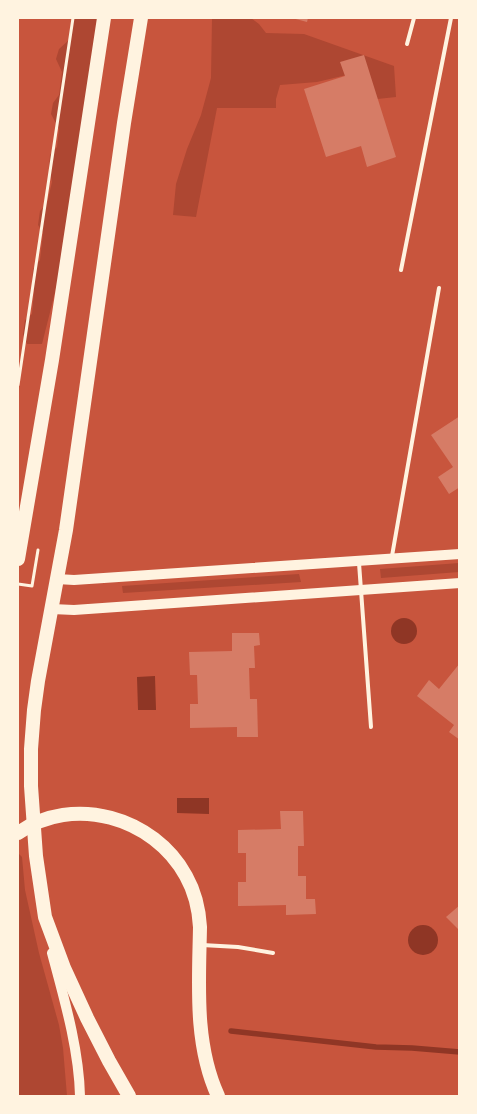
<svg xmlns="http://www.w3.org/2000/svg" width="477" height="1114" font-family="Spectral,serif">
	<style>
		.green { fill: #ae4732 }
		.water { fill: #8f3625 }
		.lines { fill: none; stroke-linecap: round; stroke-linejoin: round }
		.stream { stroke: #8f3625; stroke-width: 5.5 }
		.building { fill: #d67c66 }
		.path { stroke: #fff3e0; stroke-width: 3 }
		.service { stroke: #fff3e0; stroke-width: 4 }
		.secondary { stroke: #fff3e0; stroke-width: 10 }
		.trunk { stroke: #fff3e0; stroke-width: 14 }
	</style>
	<rect width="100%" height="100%" fill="#c8553d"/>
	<g class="green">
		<path d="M 73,18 L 104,18 L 75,213 L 42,344 L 27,344 L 23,334 L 25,320 L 32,314 L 34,291 L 32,284 L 33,269 L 40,260 L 43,233 L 38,225 L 40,211 L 47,203 L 52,182 L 49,167 L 50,155 L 57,147 L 59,129 L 51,114 L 53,103 L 59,95 L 62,72 L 56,59 L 59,49 L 70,39 Z"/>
		<path d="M 212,18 L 251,18 L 259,24 L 266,33 L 304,34 L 394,66 L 396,97 L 368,100 L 355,73 L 317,82 L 280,85 L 276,99 L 276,108 L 217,108 L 196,217 L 173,215 L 176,184 L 187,149 L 201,115 L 211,78 Z"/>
		<path d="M 459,563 L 459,572 L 381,578 L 380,569 Z"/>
		<path d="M 299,574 L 301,582 L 123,593 L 122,586 Z"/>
		<path d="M 18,853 L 22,857 L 25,890 L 39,953 L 59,1025 L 63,1048 L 67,1096 L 18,1096 Z"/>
	</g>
	<g class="water">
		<circle cx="404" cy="631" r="13"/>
		<path d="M 155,676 L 156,710 L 138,710 L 137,677 Z"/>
		<path d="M 177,798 L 209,798 L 209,814 L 177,813 Z"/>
		<circle cx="423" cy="940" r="15"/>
	</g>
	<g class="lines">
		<path class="stream" d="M 231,1031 L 376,1047 L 412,1048 L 460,1052"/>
	</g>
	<g class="building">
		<path d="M 292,18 L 308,18 L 307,22 Z"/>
		<path d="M 364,55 L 396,157 L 367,167 L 361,146 L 326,157 L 304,89 L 345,76 L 340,62 Z"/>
		<path d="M 460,416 L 460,487 L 449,494 L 438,477 L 453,467 L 431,435 Z"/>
		<path d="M 232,633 L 259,633 L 260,645 L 254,646 L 255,668 L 249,668 L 250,699 L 257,699 L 258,737 L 237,737 L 237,727 L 190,728 L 190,704 L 198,704 L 197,675 L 190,675 L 189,652 L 232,651 Z"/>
		<path d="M 460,663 L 460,740 L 449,732 L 454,725 L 417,696 L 429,680 L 439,689 Z"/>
		<path d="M 280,811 L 303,811 L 304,846 L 298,846 L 298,876 L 306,876 L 306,899 L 315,899 L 316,914 L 286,915 L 286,905 L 238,906 L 238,882 L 246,882 L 246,853 L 238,853 L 238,830 L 281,829 Z"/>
		<path d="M 460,905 L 460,931 L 446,917 Z"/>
	</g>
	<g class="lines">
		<g class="path">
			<path d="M 18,385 L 73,18"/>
			<path d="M 18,584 L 32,586 L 38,550"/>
		</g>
		<g class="service">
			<path d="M 407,44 L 414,18"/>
			<path d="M 401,270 L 451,18"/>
			<path d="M 392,556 L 439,288"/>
			<path d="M 359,563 L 371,727"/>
			<path d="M 202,945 L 238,947 L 273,953"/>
		</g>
		<g class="secondary">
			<path d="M 57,579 L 74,580 L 460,554"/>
			<path d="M 52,609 L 74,610 L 460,583"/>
			<path d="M 52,953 C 64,998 79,1049 80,1096"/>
		</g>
		<g class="trunk">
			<path d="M 18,559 L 52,360 L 104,18"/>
			<path d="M 18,833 C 73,794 154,817 186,876 C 195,892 199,909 200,927 C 199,983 194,1044 218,1096"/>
			<path d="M 129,1096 L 109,1061 L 87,1018 L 64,968 L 45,917 L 36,856 L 31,786 L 31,749 L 34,710 L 38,681 L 66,530 L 124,123 L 141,18"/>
		</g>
	</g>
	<rect width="477" height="1114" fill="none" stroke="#fff3e0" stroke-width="38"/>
</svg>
